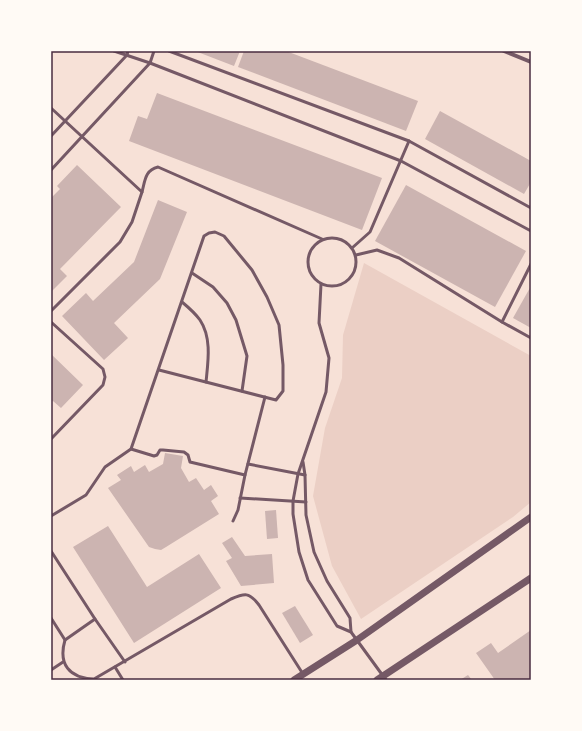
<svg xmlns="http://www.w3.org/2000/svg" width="582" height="731" font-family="Karla,sans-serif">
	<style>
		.green { fill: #ebcfc5 }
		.building { fill: #ccb4b1 }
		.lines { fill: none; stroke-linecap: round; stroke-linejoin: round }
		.service { stroke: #755966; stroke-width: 3 }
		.minor { stroke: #755966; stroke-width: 4 }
		.tertiary { stroke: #755966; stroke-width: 7 }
		.neatline { fill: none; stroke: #4a2c40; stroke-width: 1.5 }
	</style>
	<rect width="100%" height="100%" fill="#f7e1d7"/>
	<path class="green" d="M 364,263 L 531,356 L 531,502 L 513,517 L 361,619 L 332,566 L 313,496 L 325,428 L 342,378 L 343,335 Z"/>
	<g class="building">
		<path d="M 195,51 L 240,51 L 234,66 Z"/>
		<path d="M 244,51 L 286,51 L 418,101 L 406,131 L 238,67 Z"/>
		<path d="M 157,93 L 382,178 L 362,230 L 129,141 L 138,116 L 147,119 Z"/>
		<path d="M 440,111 L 531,161 L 531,182 L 524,194 L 425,139 Z"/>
		<path d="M 77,165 L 121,207 L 60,269 L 67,276 L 51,292 L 51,198 L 60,189 L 57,186 Z"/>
		<path d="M 406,185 L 526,251 L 495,307 L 375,241 Z"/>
		<path d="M 158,200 L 187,212 L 160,279 L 114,323 L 128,338 L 104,360 L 62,316 L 86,293 L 93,301 L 134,262 Z"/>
		<path d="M 531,286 L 531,328 L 513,318 Z"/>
		<path d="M 51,354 L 83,385 L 61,408 L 53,401 L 51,402 Z"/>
		<path d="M 165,453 L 183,456 L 181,468 L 189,482 L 196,478 L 204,490 L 211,485 L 218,496 L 211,501 L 219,514 L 166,547 L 161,550 L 155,549 L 149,547 L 108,488 L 121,480 L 117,475 L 131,466 L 134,472 L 145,465 L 149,472 L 163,464 Z"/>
		<path d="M 276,510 L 278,538 L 267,539 L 265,511 Z"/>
		<path d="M 108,526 L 147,587 L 199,554 L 221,588 L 134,643 L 73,547 Z"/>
		<path d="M 232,537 L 245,556 L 272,554 L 274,583 L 241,586 L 226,561 L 232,558 L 222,543 Z"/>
		<path d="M 295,606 L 313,635 L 300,643 L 282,613 Z"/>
		<path d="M 531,630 L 531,680 L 495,680 L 476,653 L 491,643 L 498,653 Z"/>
		<path d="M 468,675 L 472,680 L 460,680 Z"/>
	</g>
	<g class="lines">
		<g class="service">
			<path d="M 114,51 L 150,63 L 401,161 L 531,231"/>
			<path d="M 169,51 L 409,141 L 531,208"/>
			<path d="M 51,108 L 142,192 L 132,222 L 120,242 L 51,311"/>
			<path d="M 51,136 L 127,55 L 128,51"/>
			<path d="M 51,170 L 150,63 L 154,51"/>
			<path d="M 142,192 C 145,181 145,170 158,167 L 322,239"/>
			<circle cx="332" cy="262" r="24"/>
			<path d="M 352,248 L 370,232 L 409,141"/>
			<path d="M 356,255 L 377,250 L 399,258 L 502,322 L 531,338"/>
			<path d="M 192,273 L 213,287 L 227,303 L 236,320 L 247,356 L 242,391"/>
			<path d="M 321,284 L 319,323 L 329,358 L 326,392 L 298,474 L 293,501 L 293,514 L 299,552 L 308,580 L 337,626 L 351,632 L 386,680"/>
			<path d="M 182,302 C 188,307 195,313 200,320 C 212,338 208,362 206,382"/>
			<path d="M 51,322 L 103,369 L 105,377 L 103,385 L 51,439"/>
			<path d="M 502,322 L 531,264"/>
			<path d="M 131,449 L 154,456 L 157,455 L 160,450 L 163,450 L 184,452 L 188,455 L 190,462 L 245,475"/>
			<path d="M 303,462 L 305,475 L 306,515 L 314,552 L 327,581 L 350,618 L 351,632"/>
			<path d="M 248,464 L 305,475"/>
			<path d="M 240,498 L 306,502"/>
			<path d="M 51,516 L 86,495 L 105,467 L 131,449 L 204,236 L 209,233 L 215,232 L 224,236 L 252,270 L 267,297 L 279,325 L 283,365 L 283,391 L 276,400 L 159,370"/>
			<path d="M 233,521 L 238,510 L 245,475 L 265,397"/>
			<path d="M 51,551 L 95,619 L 125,662"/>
			<path d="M 51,618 L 65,640"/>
			<path d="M 95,619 L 65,640 C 58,664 69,678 94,679 L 231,599 C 245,593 249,592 259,605 L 303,674"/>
			<path d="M 115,667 L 123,680"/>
			<path d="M 51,670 L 63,662"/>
		</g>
		<path class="minor" d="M 504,51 L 531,62"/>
		<g class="tertiary">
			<path d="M 294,680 L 357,640 L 531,517"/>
			<path d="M 377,680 L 531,578"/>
		</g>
	</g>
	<rect width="582" height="731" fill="none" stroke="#fffaf5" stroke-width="104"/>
	<rect x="52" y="52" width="478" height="627" class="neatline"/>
</svg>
